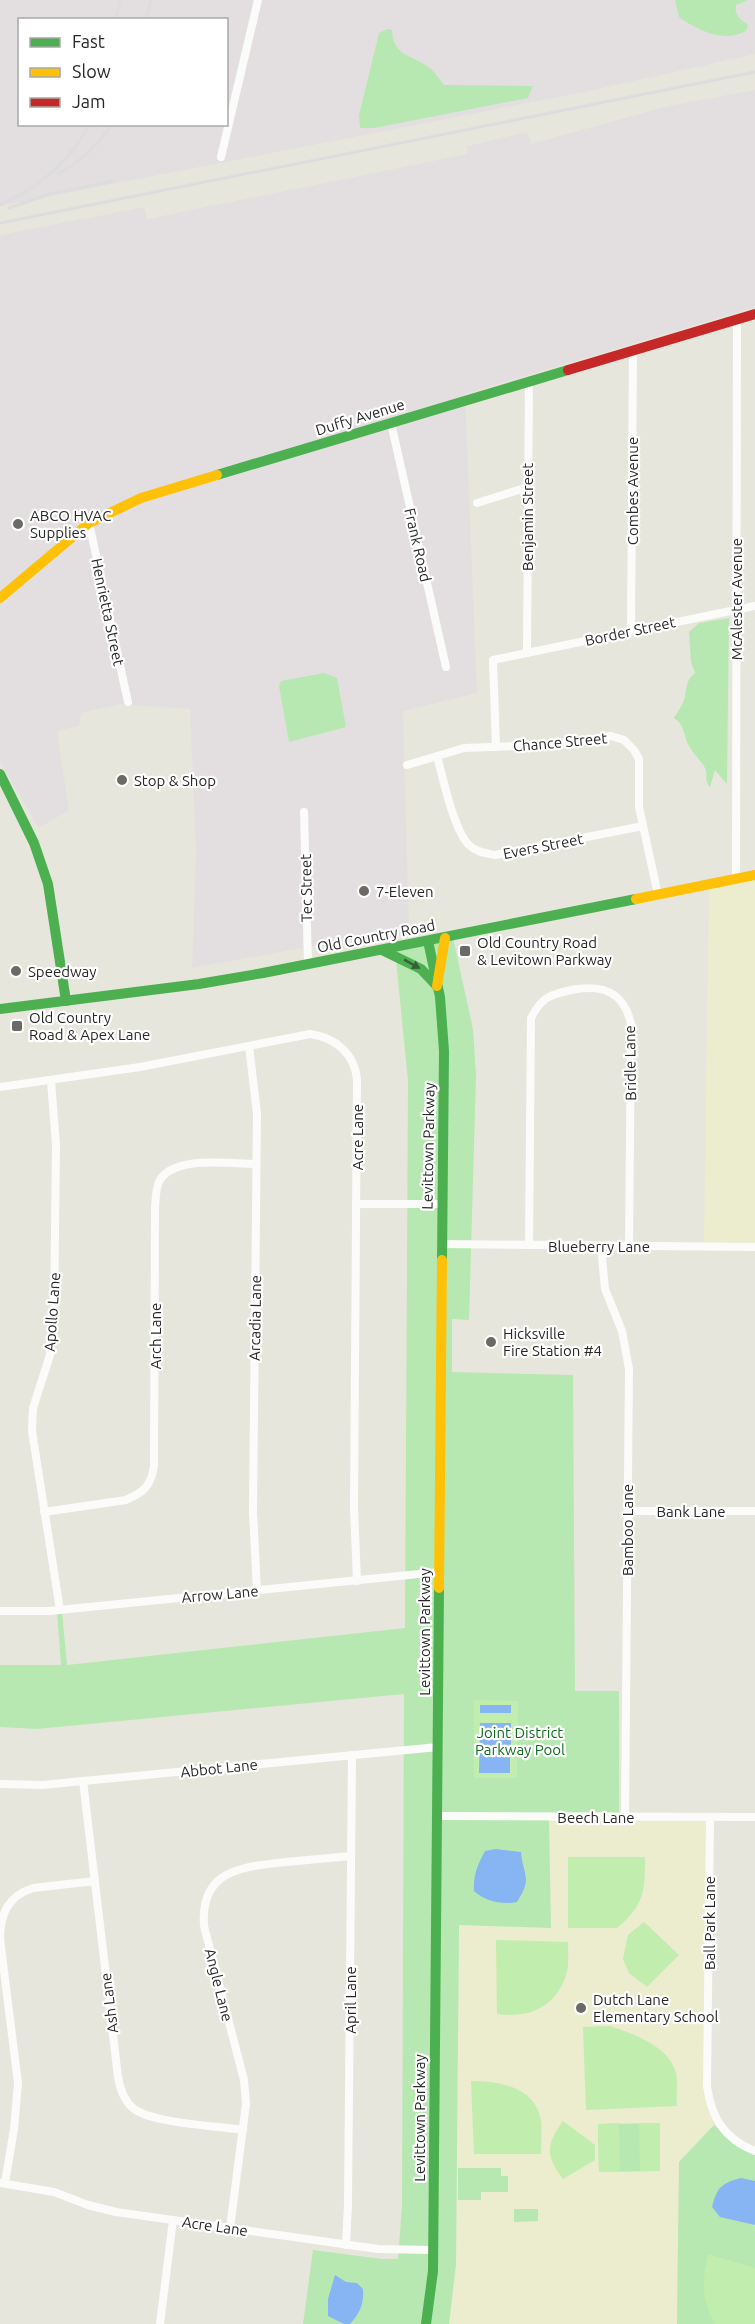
<svg xmlns="http://www.w3.org/2000/svg" width="755" height="2324" font-family="Ubuntu,sans-serif">
	<style>
		.industrial { fill: #e3dfe0; fill-rule: evenodd }
		.education { fill: #ececcf }
		.green { fill: #b7e8b1 }
		.pitch { fill: #c1edae }
		.water { fill: #87b4f2 }
		.lines { fill: none; stroke-linecap: round; stroke-linejoin: round }
		.street { stroke: #fbfbfa; stroke-width: 8 }
		.fast { stroke: #4caf50; stroke-width: 10 }
		.slow { stroke: #ffc107; stroke-width: 10 }
		.jam { stroke: #c62828; stroke-width: 10 }
		.rail { stroke: #dddcde; stroke-width: 3 }
		.oneway { fill: #365e38 }
		.poi-dot { fill: #6b6a67; stroke: #fff; stroke-width: 2 }
		.labels { text-anchor: middle; dominant-baseline: central; stroke-width: 4.5; stroke-linejoin: round; paint-order: stroke }
		.street-label { font-size: 15px; fill: #282828; stroke: #fff }
		.poi-label { font-size: 15px; fill: #282828; stroke: #fff; text-anchor: start }
		.park-label { font-size: 15px; fill: #126b1d; stroke: #fff }
	</style>
	<rect width="100%" height="100%" fill="#e7e6dc"/>
	<g class="industrial">
		<path d="M 0,0 L 755,0 L 755,54 L 589,91 L 0,206 ZM 20,20 L 226,20 L 226,124 L 20,124 Z"/>
		<path d="M 755,90 L 755,307 L 465,394 L 477,693 L 403,711 L 409,929 L 192,968 L 196,851 L 190,709 L 120,704 L 81,713 L 79,726 L 57,731 L 69,810 L 39,828 L 0,762 L 0,235 L 144,207 L 147,219 L 467,154 L 467,146 L 527,132 L 531,144 L 668,106 Z"/>
	</g>
	<g class="education">
		<path d="M 755,877 L 755,1245 L 704,1245 L 709,887 Z"/>
		<path d="M 549,1819 L 708,1820 L 704,2089 L 714,2125 L 679,2162 L 677,2324 L 449,2324 L 456,2264 L 459,1924 Z"/>
	</g>
	<g class="green">
		<path d="M 675,0 L 748,0 L 736,5 C 734,15 740,19 748,25 L 746,31 C 723,43 699,31 679,17 Z"/>
		<path d="M 388,29 L 392,30 C 394,57 410,54 427,66 C 434,70 439,79 444,85 L 533,86 L 528,98 L 374,128 L 360,128 L 359,115 L 379,33 Z"/>
		<path d="M 729,618 L 727,784 L 715,770 L 710,787 C 704,781 708,775 705,768 C 701,760 692,753 688,744 C 683,734 685,725 674,718 C 677,713 682,706 684,700 C 687,690 685,680 695,673 L 691,662 L 689,632 L 699,623 Z"/>
		<path d="M 324,673 L 337,678 L 346,727 L 289,742 L 279,686 L 281,681 Z"/>
		<path d="M 453,938 L 473,1029 L 476,1075 L 469,1320 L 452,1319 L 452,1372 L 573,1375 L 575,1691 L 619,1691 L 619,1814 L 549,1819 L 551,1928 L 459,1925 L 456,2264 L 449,2324 L 303,2324 L 313,2250 L 382,2259 L 398,2259 L 402,2205 L 404,1694 L 37,1729 L 0,1727 L 0,1665 L 61,1665 L 57,1612 L 62,1612 L 67,1665 L 405,1628 L 408,1081 L 395,950 Z"/>
		<path d="M 660,2123 L 660,2171 L 599,2172 L 598,2124 Z"/>
		<path d="M 714,2125 L 748,2151 L 755,2153 L 755,2324 L 677,2324 L 679,2162 Z"/>
		<path d="M 458,2168 L 501,2168 L 501,2176 L 508,2176 L 508,2192 L 481,2192 L 481,2200 L 458,2200 Z"/>
		<path d="M 514,2209 L 538,2209 L 538,2221 L 514,2222 Z"/>
	</g>
	<g class="pitch">
		<path d="M 474,1700 L 518,1701 L 517,1778 L 474,1778 Z"/>
		<path d="M 568,1857 L 645,1857 C 645,1892 644,1905 617,1928 L 568,1928 Z"/>
		<path d="M 644,1922 L 679,1955 L 647,1987 L 629,1973 L 623,1959 L 628,1935 Z"/>
		<path d="M 496,1940 L 568,1942 C 568,1951 569,1963 567,1971 C 559,2006 529,2019 497,2014 Z"/>
		<path d="M 610,2026 C 632,2033 670,2047 676,2073 C 678,2083 676,2096 677,2106 L 586,2110 L 583,2027 Z"/>
		<path d="M 471,2081 C 500,2081 536,2087 541,2121 C 542,2132 541,2144 541,2154 L 474,2154 Z"/>
		<path d="M 563,2121 L 595,2145 L 595,2160 L 563,2179 C 545,2155 546,2145 563,2121 Z"/>
		<path d="M 619,2123 L 620,2172 L 599,2172 L 598,2124 Z"/>
		<path d="M 639,2123 L 660,2123 L 660,2171 L 640,2171 Z"/>
		<path d="M 708,2254 L 755,2268 L 755,2324 L 715,2324 C 701,2300 702,2280 708,2254 Z"/>
	</g>
	<g class="water">
		<rect x="480" y="1705" width="31" height="8"/>
		<path d="M 480,1723 L 511,1723 L 511,1753 L 504,1754 L 505,1757 L 510,1757 L 510,1773 L 479,1773 Z"/>
		<path d="M 496,1849 L 521,1852 C 523,1876 533,1877 517,1902 C 501,1905 485,1901 474,1891 C 473,1875 478,1864 485,1851 Z"/>
		<path d="M 741,2178 L 755,2181 L 755,2225 L 720,2217 L 712,2207 C 717,2187 722,2183 741,2178 Z"/>
		<path d="M 335,2275 L 346,2282 L 357,2283 L 363,2289 C 364,2304 360,2313 350,2324 L 344,2324 L 328,2316 L 328,2299 Z"/>
	</g>
	<g class="lines">
		<g class="street">
			<path d="M 221,157 L 258,0"/>
			<path d="M 391,423 L 446,667"/>
			<path d="M 477,503 L 528,487"/>
			<path d="M 89,523 L 128,702"/>
			<path d="M 631,631 L 633,351"/>
			<path d="M 527,653 L 529,382"/>
			<path d="M 496,747 L 493,660 L 755,606"/>
			<path d="M 437,756 C 443,778 454,831 469,845 C 476,852 485,853 495,855 L 643,826"/>
			<path d="M 407,765 L 464,748 L 566,744 L 611,736 L 624,740 L 634,750 L 639,759 L 639,807 L 658,895"/>
			<path d="M 304,812 L 308,964"/>
			<path d="M 736,879 L 737,319"/>
			<path d="M 249,1046 L 257,1114 L 253,1511 L 257,1591"/>
			<path d="M 51,1081 L 56,1145 L 54,1320 L 50,1355 L 33,1408 L 32,1431 L 60,1610"/>
			<path d="M 0,1087 L 140,1067 L 310,1034 C 335,1037 355,1054 357,1080 L 354,1507 L 357,1581"/>
			<path d="M 356,1204 L 442,1204"/>
			<path d="M 443,1244 L 755,1247"/>
			<path d="M 529,1245 L 531,1018 C 542,997 549,995 571,990 C 602,984 624,991 631,1024 L 629,1246"/>
			<path d="M 601,1246 L 605,1289 L 622,1331 L 629,1369 L 625,1817"/>
			<path d="M 628,1511 L 755,1511"/>
			<path d="M 44,1512 L 126,1500 C 144,1492 151,1486 154,1466 L 155,1208 C 156,1199 155,1188 160,1180 C 175,1155 230,1164 256,1164"/>
			<path d="M 0,1611 L 49,1611 L 439,1572"/>
			<path d="M 83,1781 L 118,2077 C 120,2089 124,2101 134,2109 C 153,2123 217,2126 243,2130"/>
			<path d="M 0,1784 L 43,1785 L 83,1781 L 438,1747"/>
			<path d="M 437,1816 L 755,1817"/>
			<path d="M 710,1818 L 707,2086 C 711,2117 724,2139 755,2151"/>
			<path d="M 0,2183 L 54,2192 L 88,2205 L 116,2212 L 378,2249 L 433,2250"/>
			<path d="M 5,2183 L 14,2129 L 18,2083 L 0,1939 C 0,1914 8,1896 33,1888 L 95,1881"/>
			<path d="M 230,2228 L 246,2104 L 244,2080 L 204,1926 C 200,1870 241,1867 286,1862 C 307,1860 329,1858 351,1856"/>
			<path d="M 346,2245 L 348,2204 L 352,1755"/>
			<path d="M 160,2324 L 173,2220"/>
		</g>
		<g class="fast">
			<path d="M 217,475 L 568,370"/>
			<path d="M 0,774 L 34,843 L 48,884 L 66,1001"/>
			<path d="M 428,941 L 440,997 L 444,1051 L 442,1260"/>
			<path d="M 382,950 L 421,969 L 437,986"/>
			<path d="M 0,1009 L 199,984 L 263,973 L 636,899"/>
			<path d="M 426,2324 L 433,2271 L 439,1588"/>
		</g>
		<g class="slow">
			<path d="M 0,598 L 89,523 L 141,498 L 217,475"/>
			<path d="M 636,899 L 755,875"/>
			<path d="M 437,986 L 445,938"/>
			<path d="M 439,1588 L 442,1260"/>
		</g>
		<path class="jam" d="M 568,370 L 755,314"/>
		<g class="rail">
			<path d="M 116,20 L 120,0"/>
			<path d="M 146,20 L 151,0"/>
			<path d="M 58,174 C 80,162 98,145 112,124"/>
			<path d="M 0,205 C 37,188 71,162 89,124"/>
			<path d="M 9,208 L 50,194 L 114,181"/>
			<path d="M 0,223 L 755,72"/>
		</g>
	</g>
	<defs><path id="oneway-solid" d="M-6-.8H1V-3.2L6.5 0L1 3.2V.8H-6Z" transform="scale(1.5)"/></defs>
	<use class="oneway" href="#oneway-solid" transform="translate(412 964) rotate(29)"/>
	<g class="poi-dot">
		<circle cx="18" cy="524" r="6"/>
		<circle cx="122" cy="780" r="6"/>
		<circle cx="364" cy="891" r="6"/>
		<rect x="459" y="945" width="12" height="12" rx="3"/>
		<circle cx="16" cy="971" r="6"/>
		<rect x="11" y="1020" width="12" height="12" rx="3"/>
		<circle cx="491" cy="1342" r="6"/>
		<circle cx="581" cy="2008" r="6"/>
	</g>
	<g class="labels">
		<g class="street-label">
			<text transform="translate(360 417) rotate(-17)">Duffy Avenue</text>
			<text transform="translate(632 491) rotate(-90)">Combes Avenue</text>
			<text transform="translate(527 517) rotate(-90)">Benjamin Street</text>
			<text transform="translate(418 545) rotate(77)">Frank Road</text>
			<text transform="translate(736 599) rotate(-90)">McAlester Avenue</text>
			<text transform="translate(108 612) rotate(78)">Henrietta Street</text>
			<text transform="translate(630 631) rotate(-12)">Border Street</text>
			<text transform="translate(560 742) rotate(-5)">Chance Street</text>
			<text transform="translate(543 846) rotate(-11)">Evers Street</text>
			<text transform="translate(306 888) rotate(-91)">Tec Street</text>
			<text transform="translate(376 936) rotate(-11)">Old Country Road</text>
			<text transform="translate(630 1063) rotate(-91)">Bridle Lane</text>
			<text transform="translate(357 1137) rotate(-90)">Acre Lane</text>
			<text transform="translate(428 1146) rotate(-89)">Levittown Parkway</text>
			<text x="599" y="1246">Blueberry Lane</text>
			<text transform="translate(52 1312) rotate(-86)">Apollo Lane</text>
			<text transform="translate(255 1318) rotate(-89)">Arcadia Lane</text>
			<text transform="translate(155 1336) rotate(-90)">Arch Lane</text>
			<text x="691" y="1511">Bank Lane</text>
			<text transform="translate(627 1530) rotate(-90)">Bamboo Lane</text>
			<text transform="translate(220 1594) rotate(-5)">Arrow Lane</text>
			<text transform="translate(424 1632) rotate(-90)">Levittown Parkway</text>
			<text transform="translate(219 1768) rotate(-6)">Abbot Lane</text>
			<text x="596" y="1817">Beech Lane</text>
			<text transform="translate(709 1923) rotate(-90)">Ball Park Lane</text>
			<text transform="translate(219 1985) rotate(76)">Angle Lane</text>
			<text transform="translate(350 2000) rotate(-90)">April Lane</text>
			<text transform="translate(109 2003) rotate(-97)">Ash Lane</text>
			<text transform="translate(419 2118) rotate(-90)">Levittown Parkway</text>
			<text transform="translate(215 2226) rotate(8)">Acre Lane</text>
		</g>
		<g class="poi-label">
			<text x="30" y="515">ABCO HVAC<tspan x="30" dy="17">Supplies</tspan></text>
			<text x="134" y="780">Stop &amp; Shop</text>
			<text x="376" y="891">7-Eleven</text>
			<text x="477" y="942">Old Country Road<tspan x="477" dy="17">&amp; Levitown Parkway</tspan></text>
			<text x="28" y="971">Speedway</text>
			<text x="29" y="1017">Old Country<tspan x="29" dy="17">Road &amp; Apex Lane</tspan></text>
			<text x="503" y="1333">Hicksville<tspan x="503" dy="17">Fire Station #4</tspan></text>
			<text x="593" y="1999">Dutch Lane<tspan x="593" dy="17">Elementary School</tspan></text>
		</g>
		<g class="park-label">
			<text x="520" y="1732">Joint District<tspan x="520" dy="17">Parkway Pool</tspan></text>
		</g>
	</g>
	<rect x="18" y="18" width="210" height="108" fill="#ffffff" stroke="#a9a9a9" stroke-width="1.5"/>
	<rect x="30" y="38" width="30" height="9" fill="#4caf50" stroke="#a9a9a9" stroke-width="1.5"/>
	<text x="72" y="48" font-size="18" fill="#282828">Fast</text>
	<rect x="30" y="68" width="30" height="9" fill="#ffc107" stroke="#a9a9a9" stroke-width="1.5"/>
	<text x="72" y="78" font-size="18" fill="#282828">Slow</text>
	<rect x="30" y="98" width="30" height="9" fill="#c62828" stroke="#a9a9a9" stroke-width="1.5"/>
	<text x="72" y="108" font-size="18" fill="#282828">Jam</text>
</svg>
